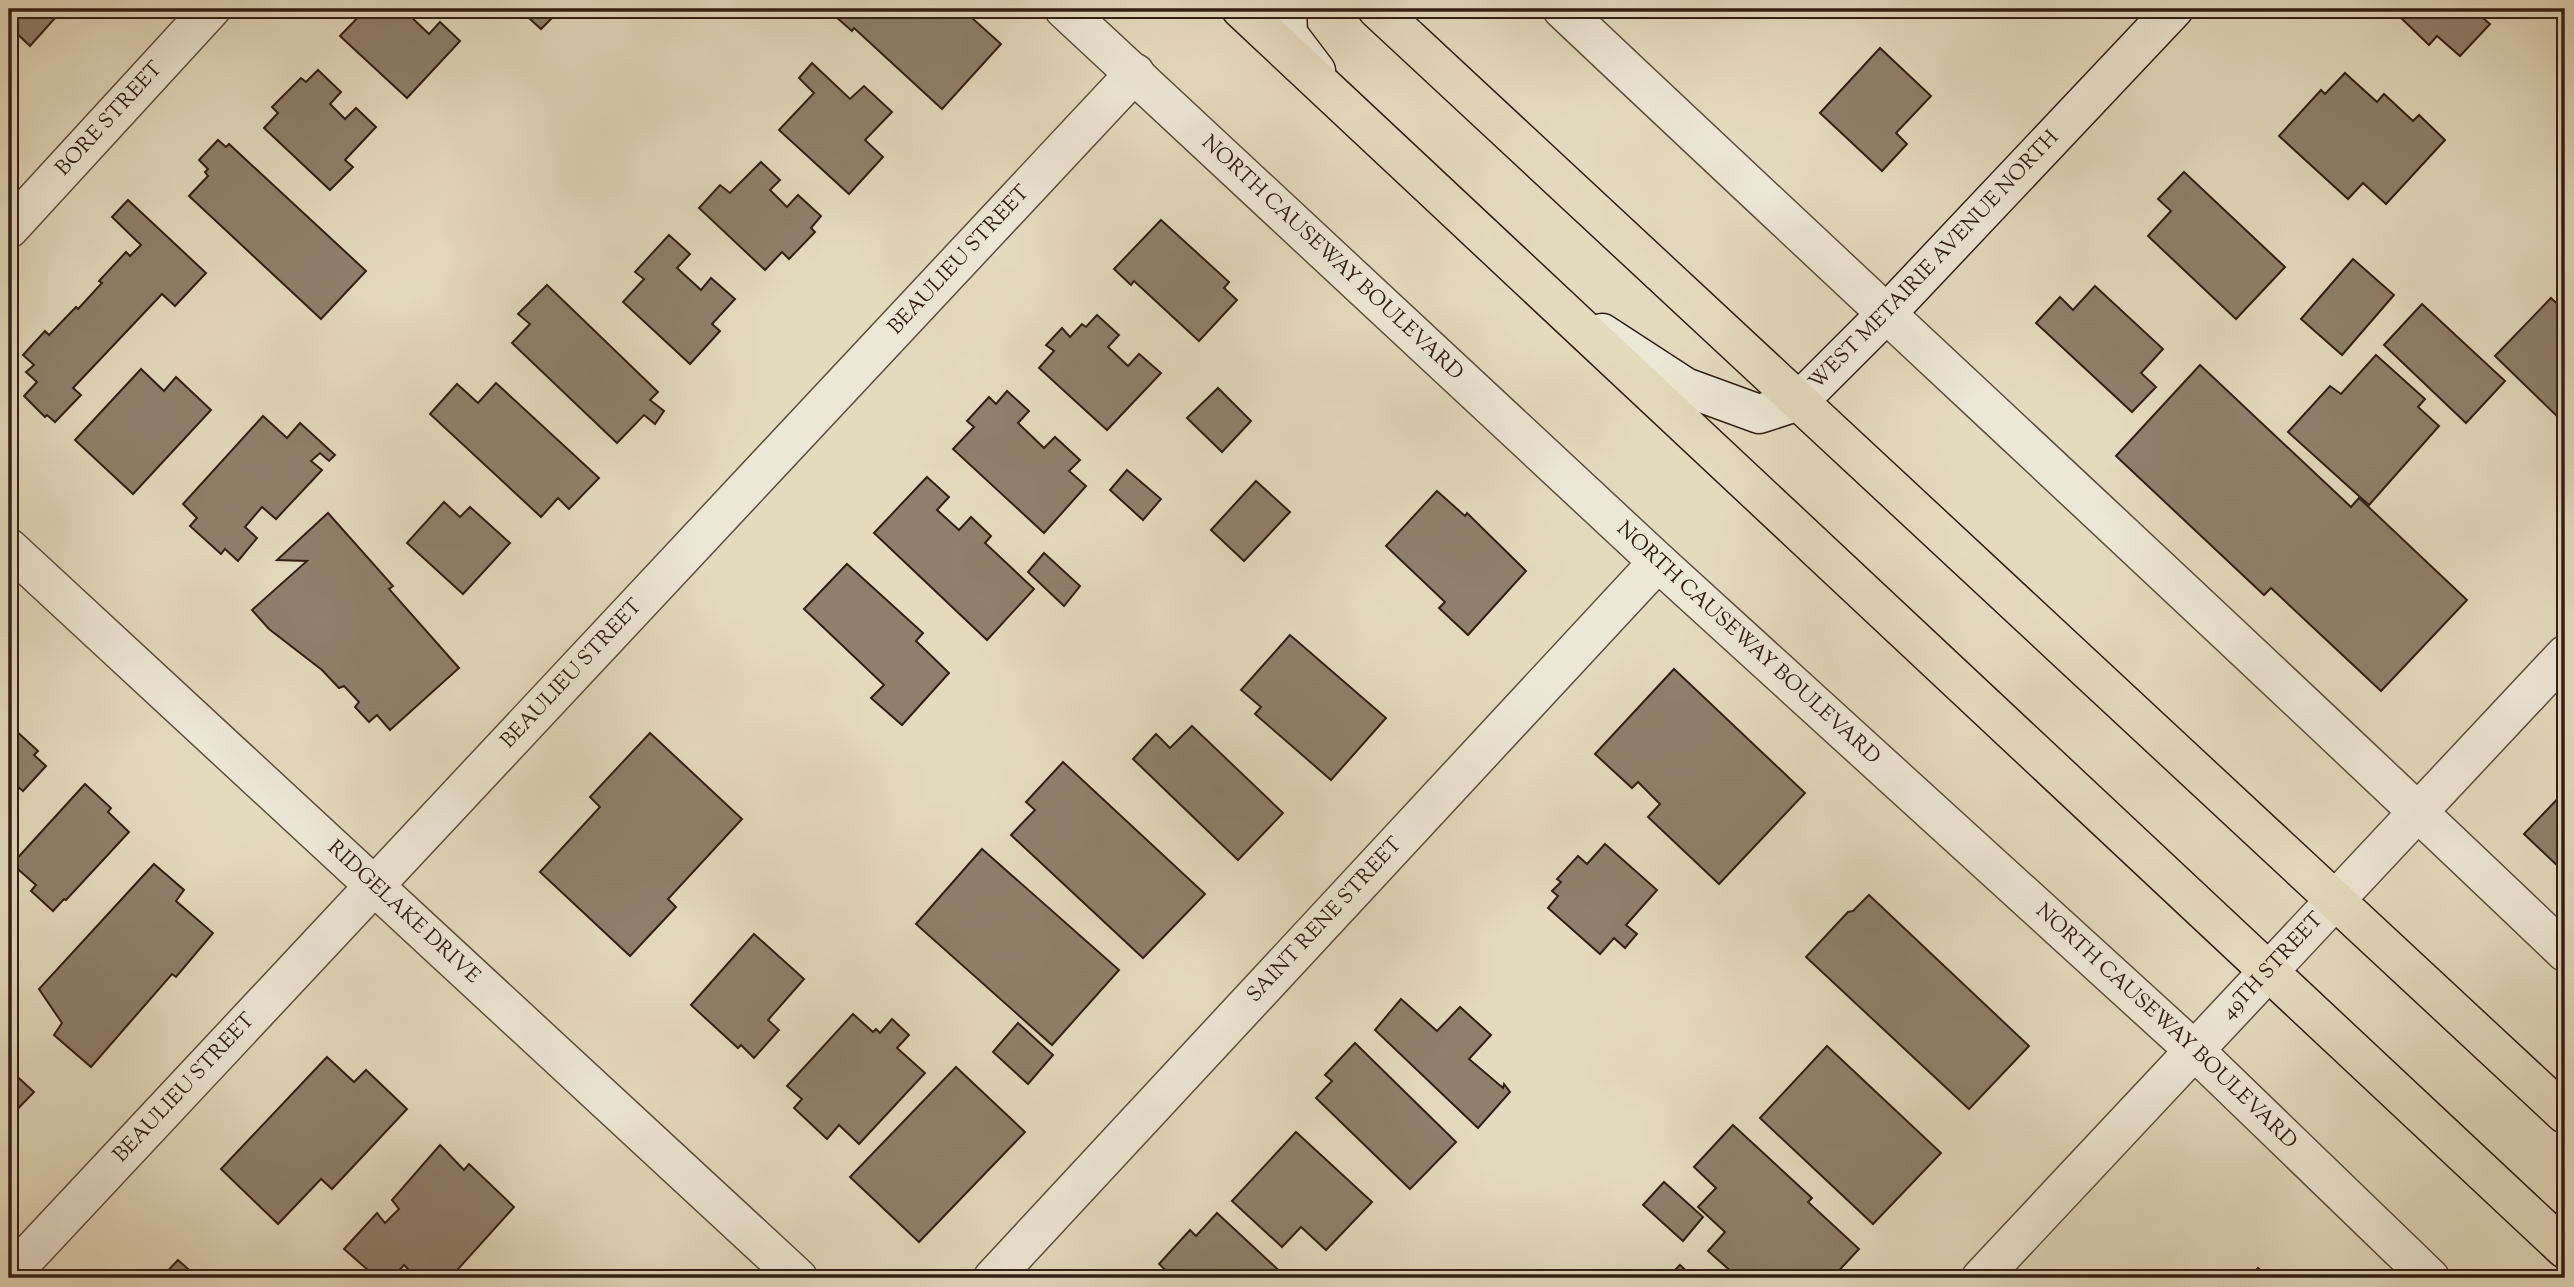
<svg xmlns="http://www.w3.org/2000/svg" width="2574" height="1287" font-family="'Sorts Mill Goudy',serif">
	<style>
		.building { fill: #8f806c; stroke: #331e14; stroke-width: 2 }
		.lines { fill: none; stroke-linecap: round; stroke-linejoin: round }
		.minor-casing { stroke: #5f4d3e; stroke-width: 41 }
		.secondary-casing { stroke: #331e14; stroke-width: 41 }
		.trunk-casing { stroke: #331e14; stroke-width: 41 }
		.minor { stroke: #ede7d5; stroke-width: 38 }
		.secondary { stroke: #ede7d5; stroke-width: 38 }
		.trunk { stroke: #e4dabe; stroke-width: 38 }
		.labels { text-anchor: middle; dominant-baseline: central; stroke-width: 5; stroke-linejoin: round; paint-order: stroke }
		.street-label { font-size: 21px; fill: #331e14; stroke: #ede7d5 }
	</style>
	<rect width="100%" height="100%" fill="#e4dabe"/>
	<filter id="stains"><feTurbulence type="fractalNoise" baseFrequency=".00286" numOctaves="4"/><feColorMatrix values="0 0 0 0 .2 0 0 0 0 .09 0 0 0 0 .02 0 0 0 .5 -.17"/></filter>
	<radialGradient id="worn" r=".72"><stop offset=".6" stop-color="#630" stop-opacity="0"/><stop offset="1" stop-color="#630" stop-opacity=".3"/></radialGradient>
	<g class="building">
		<path d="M 9,9 L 54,9 L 50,13 L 55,18 L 30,46 L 9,26 Z"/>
		<path d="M 366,9 L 411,9 L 407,13 L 429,34 L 440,22 L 460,41 L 407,98 L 340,36 Z"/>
		<path d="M 519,9 L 561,9 L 541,29 Z"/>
		<path d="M 827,9 L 943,9 L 951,16 L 957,9 L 962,9 L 1001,44 L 942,109 L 854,28 L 852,31 Z"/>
		<path d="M 2407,9 L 2477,9 L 2475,11 L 2490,24 L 2460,56 L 2437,36 L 2429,45 L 2400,17 Z"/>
		<path d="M 1880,48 L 1931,96 L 1896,133 L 1907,144 L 1882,171 L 1820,113 Z"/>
		<path d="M 812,63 L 850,99 L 864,86 L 892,112 L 865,140 L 883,157 L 849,194 L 779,130 L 814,93 L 799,78 Z"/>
		<path d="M 318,70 L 341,92 L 330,104 L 345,119 L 356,108 L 376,127 L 345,160 L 353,167 L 330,190 L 264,128 L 278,113 L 272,107 L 301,78 L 306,82 Z"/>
		<path d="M 2345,73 L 2377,102 L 2384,94 L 2413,121 L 2419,115 L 2445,140 L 2386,204 L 2363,183 L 2348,199 L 2279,136 L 2321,90 L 2325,94 Z"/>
		<path d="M 218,140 L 226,147 L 229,144 L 366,271 L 321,319 L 189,196 L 208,176 L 205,172 L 208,169 L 199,160 Z"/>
		<path d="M 761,162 L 780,180 L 770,190 L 787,207 L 798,195 L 821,216 L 811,228 L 815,232 L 789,259 L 782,252 L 765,270 L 699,208 L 720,185 L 730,193 Z"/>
		<path d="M 2184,172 L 2285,267 L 2236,319 L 2148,236 L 2171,211 L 2158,199 Z"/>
		<path d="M 128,200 L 206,273 L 175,306 L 162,294 L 73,388 L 81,395 L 55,422 L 47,415 L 45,417 L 24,396 L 37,382 L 26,372 L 34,365 L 23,355 L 45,331 L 49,335 L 76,307 L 78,309 L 102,283 L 99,281 L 126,252 L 130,256 L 141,245 L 112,217 Z"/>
		<path d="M 1161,220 L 1229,282 L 1224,288 L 1237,300 L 1199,341 L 1134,281 L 1131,285 L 1114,269 Z"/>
		<path d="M 669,235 L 690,254 L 677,268 L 701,290 L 711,278 L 735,299 L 712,324 L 720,331 L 690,364 L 623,302 L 644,279 L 635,272 Z"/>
		<path d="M 2353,259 L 2394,295 L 2342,355 L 2301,319 Z"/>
		<path d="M 547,285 L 658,392 L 650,400 L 664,411 L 655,424 L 644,415 L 617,443 L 512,343 L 530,324 L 518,314 Z"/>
		<path d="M 2095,286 L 2163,349 L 2141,373 L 2156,387 L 2132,412 L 2036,323 L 2060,297 L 2073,310 Z"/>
		<path d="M 2551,298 L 2565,311 L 2565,424 L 2495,356 Z"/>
		<path d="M 2422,304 L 2505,381 L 2466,423 L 2384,345 Z"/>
		<path d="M 1097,315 L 1119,335 L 1108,347 L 1128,366 L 1139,354 L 1161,373 L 1107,430 L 1039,368 L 1054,351 L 1046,345 L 1062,328 L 1070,337 L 1082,324 L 1086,327 Z"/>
		<path d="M 2376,355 L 2425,399 L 2418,407 L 2439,426 L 2369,505 L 2288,432 L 2330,386 L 2341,394 Z"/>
		<path d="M 2200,365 L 2351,507 L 2359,498 L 2467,600 L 2381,691 L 2271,588 L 2264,595 L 2116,456 Z"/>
		<path d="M 141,369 L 164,391 L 176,377 L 211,410 L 133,494 L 75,440 Z"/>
		<path d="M 496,383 L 599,478 L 569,509 L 558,498 L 541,517 L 430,414 L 457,384 L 478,403 Z"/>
		<path d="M 1218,388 L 1251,421 L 1222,452 L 1187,418 Z"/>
		<path d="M 1007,391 L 1029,411 L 1018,423 L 1044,448 L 1055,437 L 1080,460 L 1069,471 L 1086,486 L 1044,533 L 953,449 L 974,427 L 967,421 L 989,397 L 996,404 Z"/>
		<path d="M 263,416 L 287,438 L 300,423 L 335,455 L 329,461 L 320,453 L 311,461 L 322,470 L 276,519 L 262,507 L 245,527 L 257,538 L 238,561 L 225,549 L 221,554 L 190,526 L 197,518 L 183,504 Z"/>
		<path d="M 1127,470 L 1161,499 L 1143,520 L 1110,490 Z"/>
		<path d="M 927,477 L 949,497 L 937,510 L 959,530 L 971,517 L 991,536 L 985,543 L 1034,589 L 987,640 L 874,533 Z"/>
		<path d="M 1256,481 L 1290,512 L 1244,561 L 1211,530 Z"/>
		<path d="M 1437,491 L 1465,516 L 1467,513 L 1526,571 L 1468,635 L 1439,608 L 1445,602 L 1386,546 Z"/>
		<path d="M 444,502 L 460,517 L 470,507 L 510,543 L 463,594 L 407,543 Z"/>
		<path d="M 328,513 L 393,586 L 389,589 L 459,668 L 390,730 L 377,715 L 369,722 L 355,707 L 359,702 L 344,686 L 339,688 L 322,670 L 269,629 L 252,610 L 307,561 L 277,560 Z"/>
		<path d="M 1044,553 L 1080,586 L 1064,606 L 1028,572 Z"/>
		<path d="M 847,564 L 923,633 L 916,641 L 949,673 L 902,725 L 871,698 L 884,685 L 804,609 Z"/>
		<path d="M 1290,635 L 1386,718 L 1331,780 L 1255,714 L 1261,707 L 1241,690 Z"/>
		<path d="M 1674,669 L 1805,793 L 1719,884 L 1648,817 L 1660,804 L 1638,782 L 1632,788 L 1595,754 Z"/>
		<path d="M 1192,726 L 1283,813 L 1238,860 L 1133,759 L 1156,734 L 1170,748 Z"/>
		<path d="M 13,728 L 38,751 L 34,755 L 46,766 L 23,791 L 10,780 L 9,781 L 9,731 Z"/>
		<path d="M 650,733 L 742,819 L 668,899 L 676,907 L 630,956 L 540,872 L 600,807 L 590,797 Z"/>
		<path d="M 1063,762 L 1205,894 L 1143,958 L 1011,835 L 1035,810 L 1026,802 Z"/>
		<path d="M 85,784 L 111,808 L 108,812 L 129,832 L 66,900 L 64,899 L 53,911 L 31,891 L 36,885 L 12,864 Z"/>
		<path d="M 2565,791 L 2565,865 L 2561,869 L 2524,834 Z"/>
		<path d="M 1605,844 L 1657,890 L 1626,925 L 1637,934 L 1625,948 L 1614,938 L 1600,954 L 1548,908 L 1558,896 L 1552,891 L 1561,882 L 1557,879 L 1578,856 L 1587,864 Z"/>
		<path d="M 982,849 L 1119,970 L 1052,1045 L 916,924 Z"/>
		<path d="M 154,864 L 184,890 L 176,901 L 213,933 L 176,977 L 172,974 L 91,1067 L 54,1035 L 62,1023 L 39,989 Z"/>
		<path d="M 1869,895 L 2029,1046 L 1969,1109 L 1806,957 L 1848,912 L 1853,911 Z"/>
		<path d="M 754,934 L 804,979 L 768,1020 L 779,1030 L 754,1058 L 741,1045 L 738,1048 L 691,1005 Z"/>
		<path d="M 1401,999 L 1437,1031 L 1460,1007 L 1491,1035 L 1469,1059 L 1503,1088 L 1504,1084 L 1510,1092 L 1478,1128 L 1375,1030 Z"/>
		<path d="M 853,1014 L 873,1032 L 876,1029 L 880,1033 L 892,1019 L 909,1035 L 897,1048 L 925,1073 L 859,1144 L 839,1125 L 827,1139 L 794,1108 L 802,1099 L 787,1086 Z"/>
		<path d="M 1018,1023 L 1053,1055 L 1028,1084 L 993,1052 Z"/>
		<path d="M 1355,1043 L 1456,1142 L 1410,1189 L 1316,1098 L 1332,1081 L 1325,1075 Z"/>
		<path d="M 1827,1046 L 1941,1153 L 1873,1224 L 1760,1118 Z"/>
		<path d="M 327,1057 L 354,1082 L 366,1070 L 407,1109 L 332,1189 L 321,1179 L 278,1224 L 221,1169 Z"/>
		<path d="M 956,1067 L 1025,1132 L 919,1242 L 850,1177 Z"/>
		<path d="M 9,1069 L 34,1092 L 9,1118 Z"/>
		<path d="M 1733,1125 L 1812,1198 L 1808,1202 L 1859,1249 L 1832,1278 L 1747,1278 L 1738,1270 L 1734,1274 L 1708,1251 L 1725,1232 L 1698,1207 L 1716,1188 L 1694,1167 Z"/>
		<path d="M 1296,1132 L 1372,1202 L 1326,1250 L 1301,1227 L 1282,1247 L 1232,1201 Z"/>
		<path d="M 440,1145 L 464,1170 L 469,1164 L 514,1207 L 450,1278 L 417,1278 L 404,1265 L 392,1278 L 377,1278 L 344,1249 L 377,1213 L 385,1223 L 399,1209 L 392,1200 Z"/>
		<path d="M 1664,1182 L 1703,1217 L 1683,1241 L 1643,1205 Z"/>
		<path d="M 1217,1213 L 1287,1278 L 1174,1278 L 1159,1264 L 1190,1230 L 1196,1236 Z"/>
		<path d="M 178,1260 L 198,1278 L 161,1278 Z"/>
		<path d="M 1680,1265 L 1694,1278 L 1667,1278 Z"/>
		<path d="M 2258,1268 L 2269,1278 L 2249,1278 Z"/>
	</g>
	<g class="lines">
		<g class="minor-casing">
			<g id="minor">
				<path id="s1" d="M 1064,9 L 1658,562 L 2195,1051 L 2430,1278"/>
				<path d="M 1562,9 C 1895,324 2234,635 2565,952"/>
				<path id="s2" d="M 9,229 L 211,9"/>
				<path id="s3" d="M 9,548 L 798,1278"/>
				<path id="s4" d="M 9,1276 L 1135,73"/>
				<path id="s5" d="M 993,1278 L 1658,562"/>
				<path id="s6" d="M 1981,1278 L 2565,655"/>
			</g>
		</g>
		<g class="secondary-casing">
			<g id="secondary">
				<path d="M 1287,9 L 1288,34 L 1316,71"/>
				<path id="s7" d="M 1602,333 L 1685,387 L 1759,414 L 1799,401 L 1885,315 L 2174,9"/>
			</g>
		</g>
		<g class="trunk-casing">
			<g id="trunk">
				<path d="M 1241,9 L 2565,1249"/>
				<path d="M 1377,9 L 2565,1114"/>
			</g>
		</g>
		<use href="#minor" class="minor"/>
		<use href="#secondary" class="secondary"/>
		<use href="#trunk" class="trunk"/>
	</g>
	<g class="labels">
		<g class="street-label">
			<text stroke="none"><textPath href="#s2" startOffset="149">BORE STREET</textPath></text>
			<text stroke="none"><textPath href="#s1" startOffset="366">NORTH CAUSEWAY BOULEVARD</textPath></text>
			<text stroke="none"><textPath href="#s7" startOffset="415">WEST METAIRIE AVENUE NORTH</textPath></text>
			<text stroke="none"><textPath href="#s4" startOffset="1391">BEAULIEU STREET</textPath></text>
			<text stroke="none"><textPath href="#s1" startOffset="933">NORTH CAUSEWAY BOULEVARD</textPath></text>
			<text stroke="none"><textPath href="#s4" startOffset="824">BEAULIEU STREET</textPath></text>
			<text stroke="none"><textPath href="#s3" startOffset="537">RIDGELAKE DRIVE</textPath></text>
			<text stroke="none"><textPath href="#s5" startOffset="488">SAINT RENE STREET</textPath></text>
			<text stroke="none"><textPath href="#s6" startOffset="427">49TH STREET</textPath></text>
			<text stroke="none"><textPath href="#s1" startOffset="1500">NORTH CAUSEWAY BOULEVARD</textPath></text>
			<text stroke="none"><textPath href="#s4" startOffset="257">BEAULIEU STREET</textPath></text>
		</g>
	</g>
	<rect width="2574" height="1287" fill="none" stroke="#e4dabe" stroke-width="35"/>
	<rect x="10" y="10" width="2553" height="1266" fill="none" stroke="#331e14" stroke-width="3.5"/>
	<rect x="18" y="18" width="2539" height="1252" fill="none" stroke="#331e14" stroke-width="2"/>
	<rect width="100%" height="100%" filter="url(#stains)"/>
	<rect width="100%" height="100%" fill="url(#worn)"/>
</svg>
